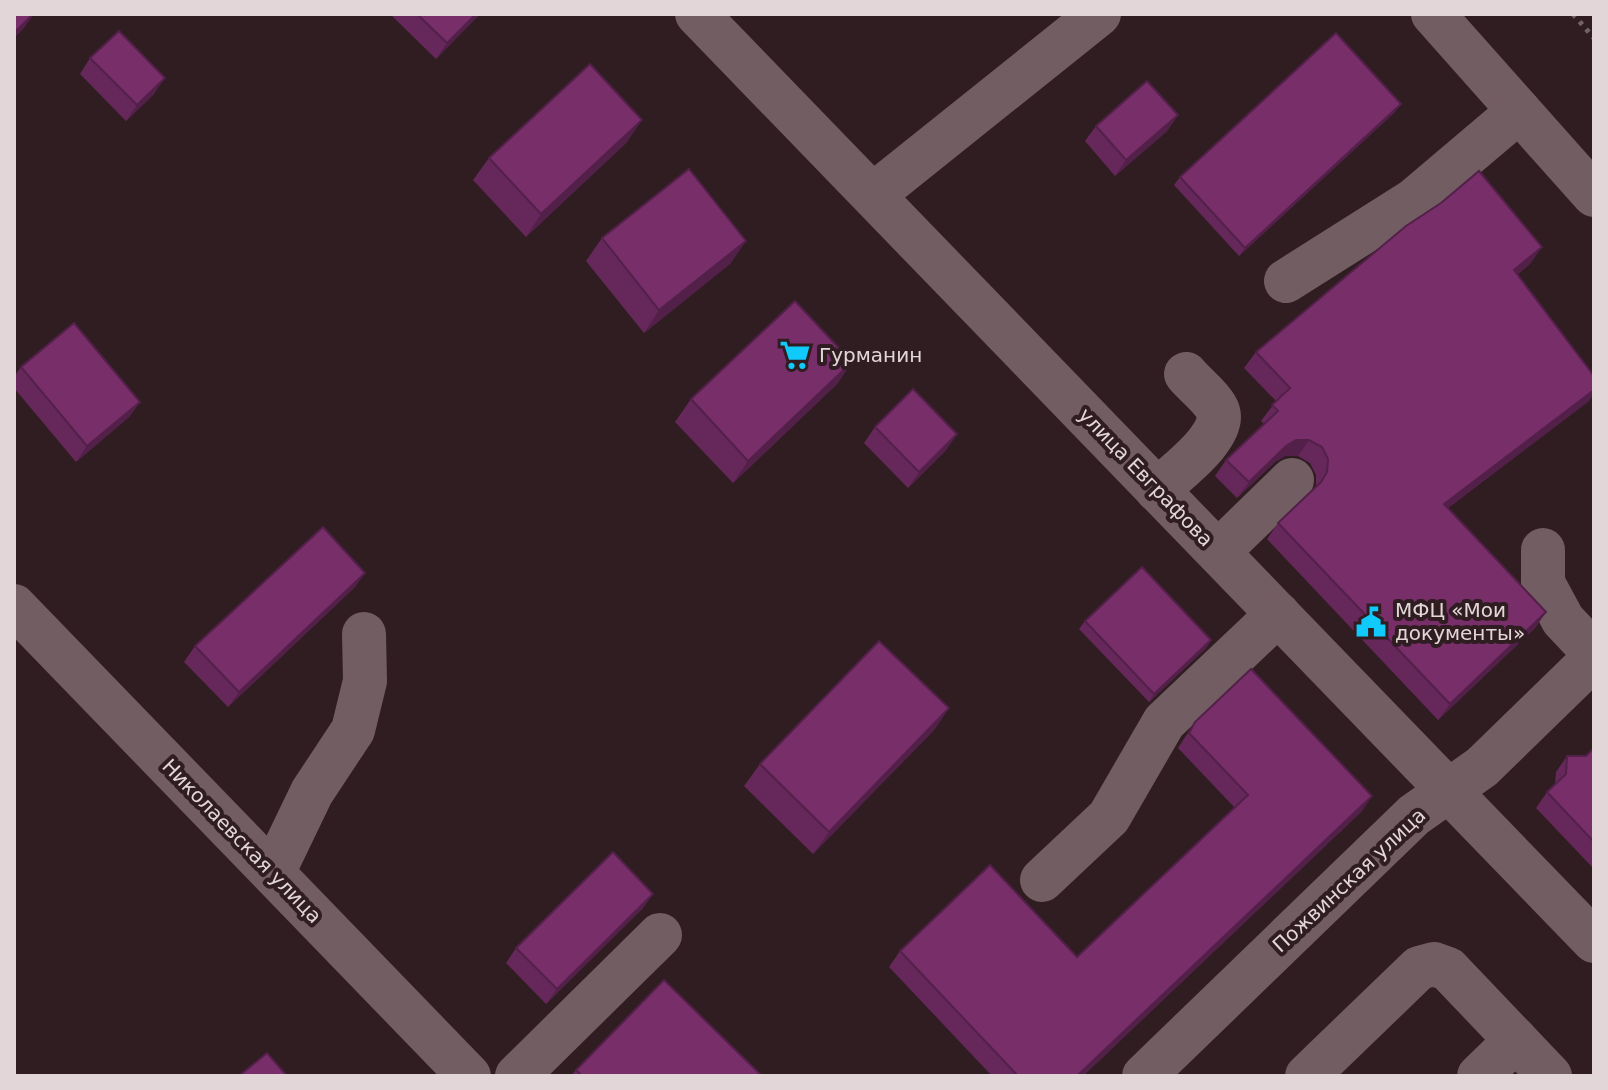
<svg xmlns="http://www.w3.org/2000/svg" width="1608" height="1090" font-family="'DejaVu Sans',sans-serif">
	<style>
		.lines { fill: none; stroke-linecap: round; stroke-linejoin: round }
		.path { stroke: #736367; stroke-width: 5; stroke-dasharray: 4 6; stroke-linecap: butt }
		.minor { stroke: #725d62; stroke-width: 44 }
		.wall { fill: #66285a }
		.shaded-wall { fill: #53204a }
		.building { fill: #772e69; stroke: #53204a; stroke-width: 2 }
		.labels { text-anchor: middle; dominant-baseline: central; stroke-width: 8; stroke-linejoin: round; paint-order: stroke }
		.poi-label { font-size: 20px; fill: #e3d6d9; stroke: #2f1d21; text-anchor: start }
		.street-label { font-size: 20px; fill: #e3d6d9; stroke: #2f1d21 }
	</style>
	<rect width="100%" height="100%" fill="#2f1d21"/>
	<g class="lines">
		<path class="path" d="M 1573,14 L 1594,38"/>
		<g class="minor">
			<path d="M 697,14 L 1594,941"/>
			<path d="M 1433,14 L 1594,195"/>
			<path d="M 873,195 L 1099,14"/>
			<path d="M 1286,281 L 1414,200 L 1519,111"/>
			<path d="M 1157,490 C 1174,474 1232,433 1216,407 C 1209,395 1195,385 1186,374"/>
			<path d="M 1543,550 L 1543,583 L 1563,620 L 1594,653"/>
			<path d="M 1218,552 L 1292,480"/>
			<path d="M 14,606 L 469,1076"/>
			<path d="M 273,873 L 312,792 L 353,730 L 365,681 L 364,634"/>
			<path d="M 1042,880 L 1109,817 L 1164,722 L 1278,614"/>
			<path d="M 517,1076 L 660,935"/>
			<path d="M 1144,1076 L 1414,815 L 1482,767 L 1594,658"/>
			<path d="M 1307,1076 L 1419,968 L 1434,964 L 1448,969 L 1550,1076"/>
			<path d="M 1479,1076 L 1516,1040"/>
		</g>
	</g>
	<g class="wall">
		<path d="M 390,14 L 480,14 L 436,59 Z"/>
		<path d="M 90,58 L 154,94 L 126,121 L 80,74 Z"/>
		<path d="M 1395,112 L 1239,256 L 1174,185 L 1180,177 Z"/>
		<path d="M 1178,115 L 1167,131 L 1115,176 L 1085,141 L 1096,126 Z"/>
		<path d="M 627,142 L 526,237 L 473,180 L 489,158 Z"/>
		<path d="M 602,238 L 731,263 L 644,333 L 586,261 Z"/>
		<path d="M 1531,263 L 1518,274 L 1589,401 L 1448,508 L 1546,612 L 1535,628 L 1438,720 L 1267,539 L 1278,523 L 1316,487 L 1316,475 L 1310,463 L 1298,456 L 1285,456 L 1275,462 L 1237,498 L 1215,476 L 1226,460 L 1264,424 L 1261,421 L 1276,401 L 1244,368 L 1256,352 Z"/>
		<path d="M 852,362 L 837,384 L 733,483 L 675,422 L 691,399 Z"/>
		<path d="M 21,367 L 140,402 L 129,417 L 76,462 L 14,388 L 14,377 Z"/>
		<path d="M 875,427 L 957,434 L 946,450 L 908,488 L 864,443 Z"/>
		<path d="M 365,573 L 354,588 L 228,707 L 184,662 L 195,646 Z"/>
		<path d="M 1085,621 L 1211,640 L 1206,648 L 1149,702 L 1079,629 Z"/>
		<path d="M 949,708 L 934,730 L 813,854 L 744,786 L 760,764 Z"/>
		<path d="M 1195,722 L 1372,796 L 1361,812 L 1083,1076 L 992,1076 L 889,967 L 900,951 L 1077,957 L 1235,808 L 1178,748 Z"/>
		<path d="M 1594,748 L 1594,869 L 1536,808 L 1547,792 L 1555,784 L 1556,772 L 1567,756 L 1586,756 Z"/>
		<path d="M 653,894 L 642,909 L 546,1004 L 506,963 L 516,948 Z"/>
		<path d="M 576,1070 L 762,1076 L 571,1076 Z"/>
	</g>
	<g class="shaded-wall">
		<path d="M 34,14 L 24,28 L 14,38 L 14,33 Z"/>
		<path d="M 476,14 L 480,14 L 436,59 L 447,43 Z"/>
		<path d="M 165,78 L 154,94 L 126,121 L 137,105 Z"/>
		<path d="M 1401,104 L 1395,112 L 1239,256 L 1245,248 Z"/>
		<path d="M 1178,115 L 1167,131 L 1115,176 L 1126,160 Z"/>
		<path d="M 642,120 L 627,142 L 526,237 L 541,214 Z"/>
		<path d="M 746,241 L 731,263 L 644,333 L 659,310 Z"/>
		<path d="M 1542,247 L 1531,263 L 1503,286 L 1514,270 Z"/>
		<path d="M 852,362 L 837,384 L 733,483 L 748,461 Z"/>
		<path d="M 1594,390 L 1594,394 L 1589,401 L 1432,520 L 1444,504 Z"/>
		<path d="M 140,402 L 129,417 L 76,462 L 87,446 Z"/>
		<path d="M 957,434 L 946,450 L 908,488 L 919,472 Z"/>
		<path d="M 1296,440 L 1309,440 L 1298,456 L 1285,456 L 1275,462 L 1237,498 L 1249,482 L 1286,446 Z"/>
		<path d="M 365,573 L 354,588 L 228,707 L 239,692 Z"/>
		<path d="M 1546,612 L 1535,628 L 1438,720 L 1450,704 Z"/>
		<path d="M 1211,640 L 1206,648 L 1149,702 L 1154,694 Z"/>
		<path d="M 949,708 L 934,730 L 813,854 L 829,832 Z"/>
		<path d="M 1372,796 L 1361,812 L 1083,1076 L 1077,1076 Z"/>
		<path d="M 653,894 L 642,909 L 546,1004 L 557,989 Z"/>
	</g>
	<g class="building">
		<path d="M 14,14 L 33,14 L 14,33 Z"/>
		<path d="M 417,14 L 476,14 L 447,43 Z"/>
		<path d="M 119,31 L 165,78 L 137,105 L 90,58 Z"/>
		<path d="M 1336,33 L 1401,104 L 1245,248 L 1180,177 Z"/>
		<path d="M 590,64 L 642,120 L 541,214 L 489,158 Z"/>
		<path d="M 1147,81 L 1178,115 L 1126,160 L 1096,126 Z"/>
		<path d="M 689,169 L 746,241 L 659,310 L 602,238 Z"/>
		<path d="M 1479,171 L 1542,247 L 1514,270 L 1594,376 L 1594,390 L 1444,504 L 1546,612 L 1450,704 L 1278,523 L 1321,482 L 1327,472 L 1328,459 L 1322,447 L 1309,440 L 1296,440 L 1286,446 L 1249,482 L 1226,460 L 1278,411 L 1272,405 L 1290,388 L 1256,352 L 1406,226 L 1441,203 Z"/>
		<path d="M 795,301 L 852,362 L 748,461 L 691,399 Z"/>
		<path d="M 74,323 L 140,402 L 87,446 L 21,367 Z"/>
		<path d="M 913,389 L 957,434 L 919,472 L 875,427 Z"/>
		<path d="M 323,527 L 365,573 L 239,692 L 195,646 Z"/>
		<path d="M 1142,567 L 1211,640 L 1154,694 L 1085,621 Z"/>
		<path d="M 879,641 L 949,708 L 829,832 L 760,764 Z"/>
		<path d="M 1251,669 L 1372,796 L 1077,1076 L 1018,1076 L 900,951 L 990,865 L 1077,957 L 1248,795 L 1189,733 L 1195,722 Z"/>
		<path d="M 1594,748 L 1594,842 L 1547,792 L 1566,774 L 1567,756 L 1586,756 Z"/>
		<path d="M 613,852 L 653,894 L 557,989 L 516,948 Z"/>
		<path d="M 664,980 L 762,1076 L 582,1076 L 576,1070 Z"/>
		<path d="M 267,1053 L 287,1076 L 239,1076 Z"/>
	</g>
	<defs>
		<g id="supermarket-bare" transform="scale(2.4)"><path d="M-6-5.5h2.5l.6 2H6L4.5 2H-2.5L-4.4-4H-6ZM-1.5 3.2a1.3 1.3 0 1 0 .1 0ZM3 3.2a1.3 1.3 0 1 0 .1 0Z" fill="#0fcafa" stroke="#2f1d21" stroke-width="2.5" paint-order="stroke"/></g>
		<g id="civic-bare" transform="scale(2.4)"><path d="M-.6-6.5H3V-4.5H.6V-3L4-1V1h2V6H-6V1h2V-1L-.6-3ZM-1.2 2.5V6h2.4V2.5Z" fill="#0fcafa" stroke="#2f1d21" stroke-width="2.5" paint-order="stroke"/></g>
	</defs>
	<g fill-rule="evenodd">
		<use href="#supermarket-bare" x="795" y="355"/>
		<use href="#civic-bare" x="1371" y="622"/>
	</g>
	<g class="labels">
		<g class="poi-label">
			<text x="819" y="355">Гурманин</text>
			<text x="1395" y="610">МФЦ «Мои<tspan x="1395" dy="23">документы»</tspan></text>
		</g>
		<g class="street-label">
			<text transform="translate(1146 477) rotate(46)">улица Евграфова</text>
			<text transform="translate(242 841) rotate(46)">Николаевская улица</text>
			<text transform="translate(1349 880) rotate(-43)">Пожвинская улица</text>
		</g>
	</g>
	<rect width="1608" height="1090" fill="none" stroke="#e3d6d9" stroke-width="32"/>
</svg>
